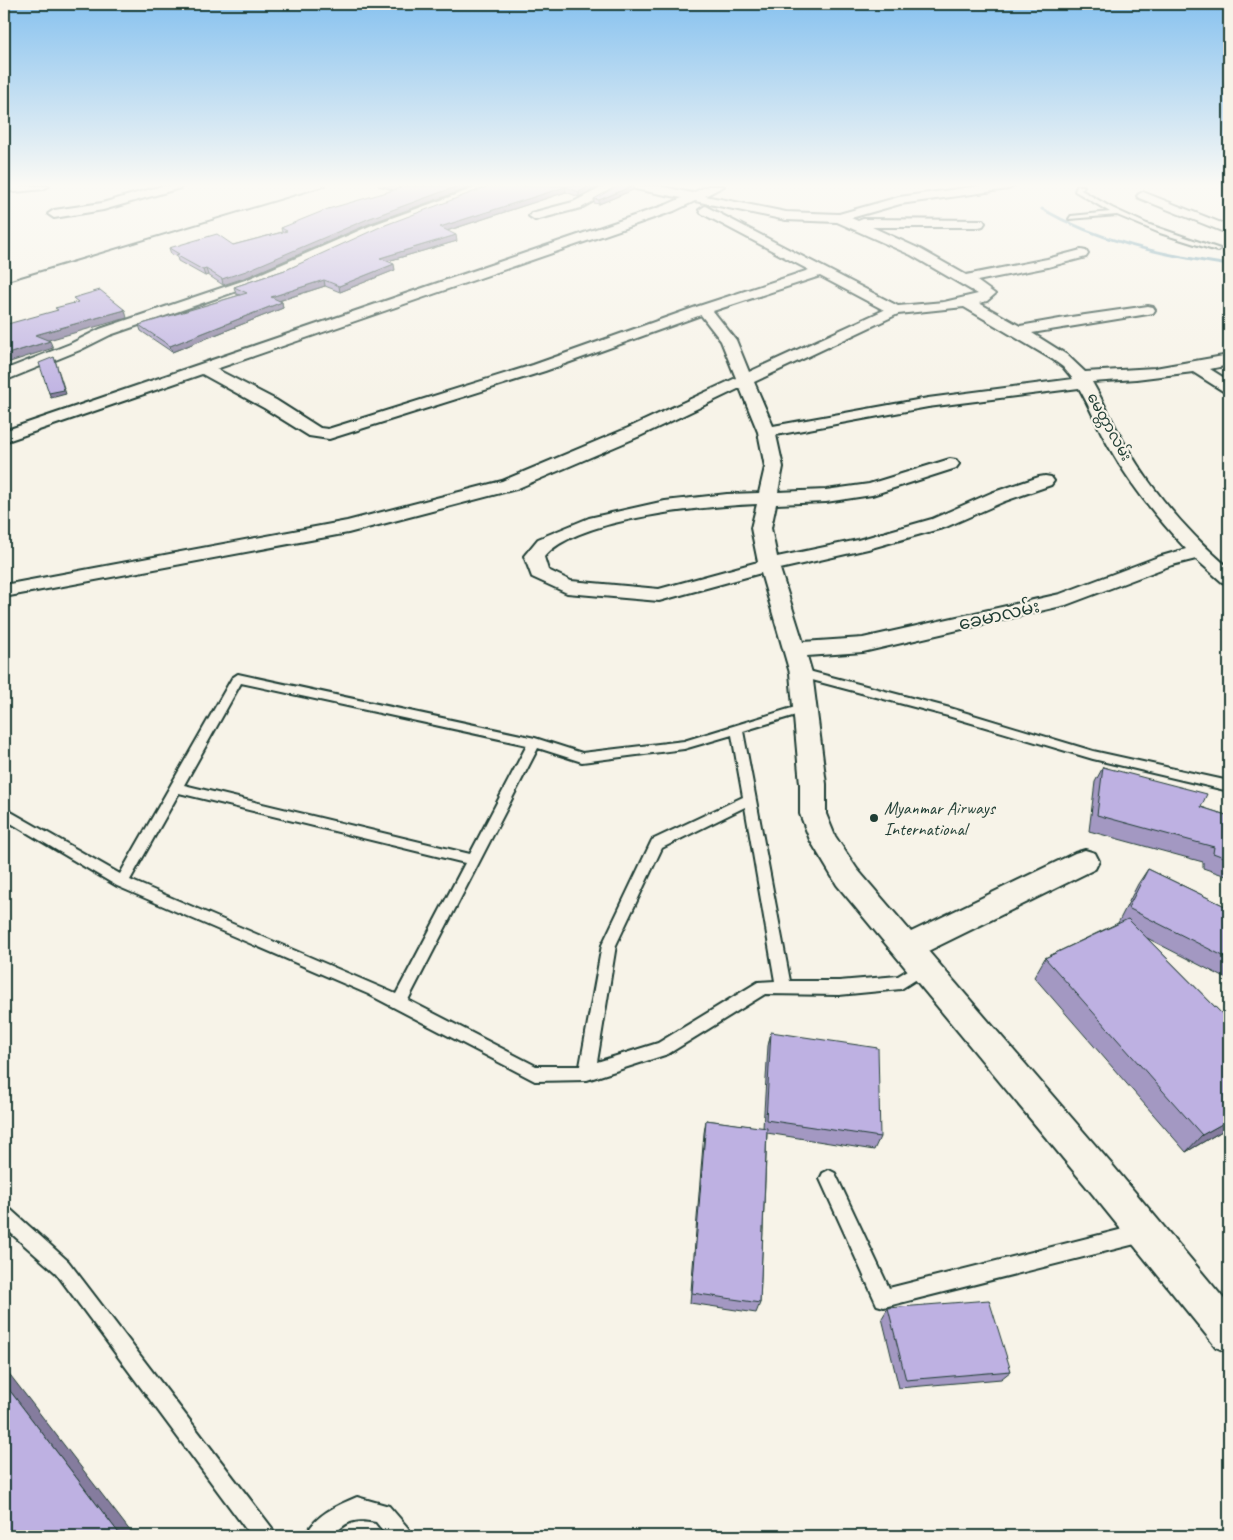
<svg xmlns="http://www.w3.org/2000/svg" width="1233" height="1540" font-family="Caveat,'Noto Sans Myanmar',sans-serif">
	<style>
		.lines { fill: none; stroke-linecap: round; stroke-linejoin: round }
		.stream { stroke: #689aab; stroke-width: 3 }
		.lane-casing { stroke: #1f3d34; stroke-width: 4 }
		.street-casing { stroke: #1f3d34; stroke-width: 4 }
		.lane { fill: #f7f3e8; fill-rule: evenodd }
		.street { fill: #f7f3e8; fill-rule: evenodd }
		.rail { stroke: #1f3d34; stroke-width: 2 }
		.wall { fill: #a398c2; stroke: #1f3d34 }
		.shaded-wall { fill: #857c9e; stroke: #1f3d34 }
		.building { fill: #beb1e2; stroke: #1f3d34 }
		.poi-dot { fill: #1f3d34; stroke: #f7f3e8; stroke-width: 2 }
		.labels { text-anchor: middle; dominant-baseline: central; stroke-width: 4.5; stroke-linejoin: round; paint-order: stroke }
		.far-street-label { font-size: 15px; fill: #1f3d34; stroke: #f7f3e8 }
		.street-label { font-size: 18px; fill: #1f3d34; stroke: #f7f3e8 }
		.poi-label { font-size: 18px; fill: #1f3d34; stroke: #f7f3e8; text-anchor: start }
	</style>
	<rect width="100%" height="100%" fill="#f7f3e8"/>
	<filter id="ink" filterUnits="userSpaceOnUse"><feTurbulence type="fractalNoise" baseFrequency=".02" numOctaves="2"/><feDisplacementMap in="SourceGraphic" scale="10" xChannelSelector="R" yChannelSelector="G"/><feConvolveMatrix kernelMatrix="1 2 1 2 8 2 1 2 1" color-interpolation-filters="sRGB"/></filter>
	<g filter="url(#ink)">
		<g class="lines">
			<path class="stream" d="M 1042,209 C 1100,242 1163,255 1229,265"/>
			<g class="lane-casing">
				<g id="lane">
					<path d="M 1077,186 L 1084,186 L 1081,190 L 1112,208 L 1147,224 L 1220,249 L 1217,251 L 1160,233 L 1117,215 L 1069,219 L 1071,216 L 1110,212 L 1075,191 Z"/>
					<path d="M 801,669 L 950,708 L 1093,751 L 1229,781 L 1229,791 L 1093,759 L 948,716 L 797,676 L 795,673 L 797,670 Z"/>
					<path d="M 238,674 L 535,738 L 582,753 L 684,741 L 805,704 L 809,705 L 811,708 L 809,711 L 743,731 L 790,981 L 839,981 L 898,976 L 923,961 L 928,962 L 930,967 L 928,972 L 901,989 L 839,995 L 765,994 L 668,1054 L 587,1080 L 535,1081 L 368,994 L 117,886 L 4,819 L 4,808 L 120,874 L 232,678 ZM 241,683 L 527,745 L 470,854 L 184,785 ZM 732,735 L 743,797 L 652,840 L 602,945 L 580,1066 L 536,1066 L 408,1000 L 538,748 L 582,762 L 684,749 ZM 179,793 L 465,863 L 396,994 L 130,880 ZM 745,807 L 775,981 L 758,982 L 658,1043 L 597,1062 L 616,945 L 662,848 Z"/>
					<path d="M 829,1170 L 835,1173 L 889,1288 L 1143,1224 L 1149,1227 L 1152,1233 L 1149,1239 L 1143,1242 L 884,1307 L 877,1305 L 820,1179 L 823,1173 Z"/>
					<path d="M 4,1206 L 10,1209 L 68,1261 L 272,1528 L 275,1536 L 251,1536 L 56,1273 L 4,1227 Z"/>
					<path d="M 357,1497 L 389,1506 L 408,1528 L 411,1536 L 387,1536 L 376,1522 C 354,1518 348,1520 332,1536 L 306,1536 C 314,1515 338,1505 357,1497 Z"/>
				</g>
			</g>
			<g class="street-casing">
				<g id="street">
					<path d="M 7,186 L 49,186 L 43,189 L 15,192 L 11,191 Z"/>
					<path d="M 162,186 L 182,186 L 180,188 L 103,210 L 54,218 L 48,214 L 54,210 L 102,203 Z"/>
					<path d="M 480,186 L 499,186 L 380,231 L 289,273 L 110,335 L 80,350 L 4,381 L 4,370 L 70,344 L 100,329 L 248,279 L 372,225 Z"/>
					<path d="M 605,186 L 621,186 L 581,208 L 535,220 L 529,216 L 531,213 L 573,202 Z"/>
					<path d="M 629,186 L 659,186 L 692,193 L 708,186 L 724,186 L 705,196 L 786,212 L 839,214 L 899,197 L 980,186 L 1014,186 L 1008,189 L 900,204 L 851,218 L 858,221 L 863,219 L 983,220 L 985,223 L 983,226 L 979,227 L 872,227 L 920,249 L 966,275 L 1047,259 L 1081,250 L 1086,251 L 1088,254 L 1086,257 L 1048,267 L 977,281 L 995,294 L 987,301 L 979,303 L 1020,326 L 1071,317 L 1148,306 L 1153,307 L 1155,310 L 1153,313 L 1148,314 L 1032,333 L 1067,355 L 1085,372 L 1155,368 L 1229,355 L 1229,365 L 1210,369 L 1229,381 L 1229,393 L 1223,391 L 1193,372 L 1136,379 L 1092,382 C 1104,402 1113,425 1126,446 C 1152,491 1189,534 1229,568 L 1229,584 L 1222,582 L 1196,559 L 1172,565 L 1066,605 L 863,652 L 807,656 L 812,673 L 826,784 L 826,814 L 835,836 L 857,869 L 911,932 L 1075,853 L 1085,850 L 1095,853 L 1099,861 L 1095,869 L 928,951 L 1114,1167 L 1229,1305 L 1229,1353 L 1216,1347 L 1090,1191 L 837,885 L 810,840 L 800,814 L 800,784 L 790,673 L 761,573 L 659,601 L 567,593 L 532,577 L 524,556 L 538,539 L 589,518 L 665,501 L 727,494 L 759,493 L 765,467 L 758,432 L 740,388 L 640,436 L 516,489 L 348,533 L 4,597 L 4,585 L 347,521 L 502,481 L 628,428 L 736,378 L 721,341 L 701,315 L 545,371 L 329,439 L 309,436 L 264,408 L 202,374 L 4,442 L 4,431 L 666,205 L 682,198 L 635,189 ZM 695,201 L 786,220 L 837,222 L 911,255 L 978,294 L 944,302 L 898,306 L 705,206 L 699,210 L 701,213 L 809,270 L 699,306 L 533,365 L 328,429 L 320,428 L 276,400 L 216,369 L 674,211 ZM 820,276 L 884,310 L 749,372 L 736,340 L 713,311 ZM 964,307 L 1052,359 L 1063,367 L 1073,379 L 928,398 L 773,426 L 754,382 L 898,314 ZM 1079,388 C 1090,407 1098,428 1109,447 C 1130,484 1157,518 1186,549 L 1158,557 L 1060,594 L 863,638 L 803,642 L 780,569 L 868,549 L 946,527 L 1005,501 L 1051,485 L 1054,481 L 1051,477 L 1045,476 L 1039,477 L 991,493 L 932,519 L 858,540 L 777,557 L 771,528 L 776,504 L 826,502 L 872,495 L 956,468 L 959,464 L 956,460 L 950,459 L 869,484 L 826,490 L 778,492 L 783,467 L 776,435 L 928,407 ZM 757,504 L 751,528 L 758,562 L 659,589 L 571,581 L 548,570 L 544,557 C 576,518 707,506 757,504 Z"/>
					<path d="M 1143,192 L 1229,226 L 1229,234 L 1139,198 L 1137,196 L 1139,194 Z"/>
				</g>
			</g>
			<use href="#lane" class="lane"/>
			<use href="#street" class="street"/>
			<path class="rail" d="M 4,282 L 326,186"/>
		</g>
		<g class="wall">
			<path d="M 378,186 L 474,186 L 371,223 L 247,277 L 223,285 L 208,275 L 205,276 L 178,261 L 177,257 L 171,254 L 169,248 L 233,245 L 282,232 L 281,228 L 393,190 Z"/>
			<path d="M 489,186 L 600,186 L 579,197 L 566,192 L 447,231 L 457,241 L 388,261 L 395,270 L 340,292 L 325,286 L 279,301 L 282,302 L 283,308 L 172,352 L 141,331 L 139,325 L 240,295 L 236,294 L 234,287 L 288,269 Z"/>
			<path d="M 633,186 L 633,190 L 599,204 L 594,203 L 594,199 Z"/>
			<path d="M 1103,767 L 1201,807 L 1229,816 L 1229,877 L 1203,868 L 1203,862 L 1089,831 L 1095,782 Z"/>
			<path d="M 1148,869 L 1229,908 L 1229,980 L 1147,938 L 1229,1021 L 1229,1127 L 1186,1152 L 1034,977 L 1045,958 L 1118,923 L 1138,884 Z"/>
			<path d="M 771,1032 L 880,1137 L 874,1150 L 767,1133 L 760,1303 L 756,1313 L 690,1303 L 704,1133 L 706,1120 L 763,1128 L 768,1046 Z"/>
			<path d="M 888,1308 L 1011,1371 L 1001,1379 L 899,1388 L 882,1318 Z"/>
		</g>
		<g class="shaded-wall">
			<path d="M 458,186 L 474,186 L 371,223 L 247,277 L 223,285 L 222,279 L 370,218 Z"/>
			<path d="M 589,186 L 600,186 L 579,197 L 579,192 Z"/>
			<path d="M 633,186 L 633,190 L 599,204 L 599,200 Z"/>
			<path d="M 565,187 L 566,192 L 440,233 L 440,227 Z"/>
			<path d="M 456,235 L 457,241 L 381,263 L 380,258 Z"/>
			<path d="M 394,264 L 395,270 L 340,292 L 339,286 Z"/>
			<path d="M 206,269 L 208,275 L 205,276 L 203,270 Z"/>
			<path d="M 324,280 L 325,286 L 272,303 L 271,297 Z"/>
			<path d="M 282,302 L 283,308 L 172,352 L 170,346 Z"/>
			<path d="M 125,310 L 127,318 L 38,343 L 35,335 Z"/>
			<path d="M 50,341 L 53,348 L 4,364 L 4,355 Z"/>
			<path d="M 54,357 L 66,394 L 51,398 L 49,393 Z"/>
			<path d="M 1229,1120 L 1229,1127 L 1186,1152 L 1202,1135 Z"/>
			<path d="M 4,1367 L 134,1536 L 121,1536 L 4,1383 Z"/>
		</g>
		<g class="building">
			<path d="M 396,186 L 458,186 L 370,218 L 246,271 L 222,279 L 206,269 L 203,270 L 176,255 L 179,254 L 169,248 L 217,234 L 233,245 L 287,231 L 281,228 L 328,209 L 401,188 Z"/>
			<path d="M 489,186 L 589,186 L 579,192 L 565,187 L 440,227 L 456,235 L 380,258 L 394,264 L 339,286 L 324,280 L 271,297 L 282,302 L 170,346 L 139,325 L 247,293 L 234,287 L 288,269 L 380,227 Z"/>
			<path d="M 617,186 L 632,186 L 599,200 L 594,199 Z"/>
			<path d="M 100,290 L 125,310 L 35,335 L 50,341 L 4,355 L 4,325 L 58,310 L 55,308 L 78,302 L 73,298 Z"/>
			<path d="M 54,357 L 64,390 L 49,393 L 39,363 Z"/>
			<path d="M 1103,767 L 1207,794 L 1201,807 L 1229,816 L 1229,859 L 1213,853 L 1214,847 L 1097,815 Z"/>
			<path d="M 1148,869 L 1229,908 L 1229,959 L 1128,908 Z"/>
			<path d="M 1128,919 L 1229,1021 L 1229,1120 L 1202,1135 L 1045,958 Z"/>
			<path d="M 771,1032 L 878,1048 L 880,1137 L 766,1120 Z"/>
			<path d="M 706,1120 L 767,1128 L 760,1303 L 692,1293 Z"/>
			<path d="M 989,1300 L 1011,1371 L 906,1380 L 888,1308 Z"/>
			<path d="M 4,1383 L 121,1536 L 4,1536 Z"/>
		</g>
	</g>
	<linearGradient id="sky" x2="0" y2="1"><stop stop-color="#88c2ef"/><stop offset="0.46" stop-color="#fbfaf5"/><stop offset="1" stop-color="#fbfaf5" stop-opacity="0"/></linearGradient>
	<rect width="1233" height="402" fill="url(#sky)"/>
	<circle class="poi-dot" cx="874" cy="818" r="5"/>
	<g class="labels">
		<g class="far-street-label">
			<text transform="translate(1109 427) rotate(61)">မေတ္တာလမ်း</text>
		</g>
		<g class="street-label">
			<text transform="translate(999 615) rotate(-13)">ခေမာလမ်း</text>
		</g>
		<g class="poi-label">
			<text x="884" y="808">Myanmar Airways<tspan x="884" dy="21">International</tspan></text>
		</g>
	</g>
	<rect width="1233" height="1540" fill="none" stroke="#f7f3e8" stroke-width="20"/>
	<rect x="10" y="10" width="1213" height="1520" fill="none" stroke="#1f3d34" stroke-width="2" filter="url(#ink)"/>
</svg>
